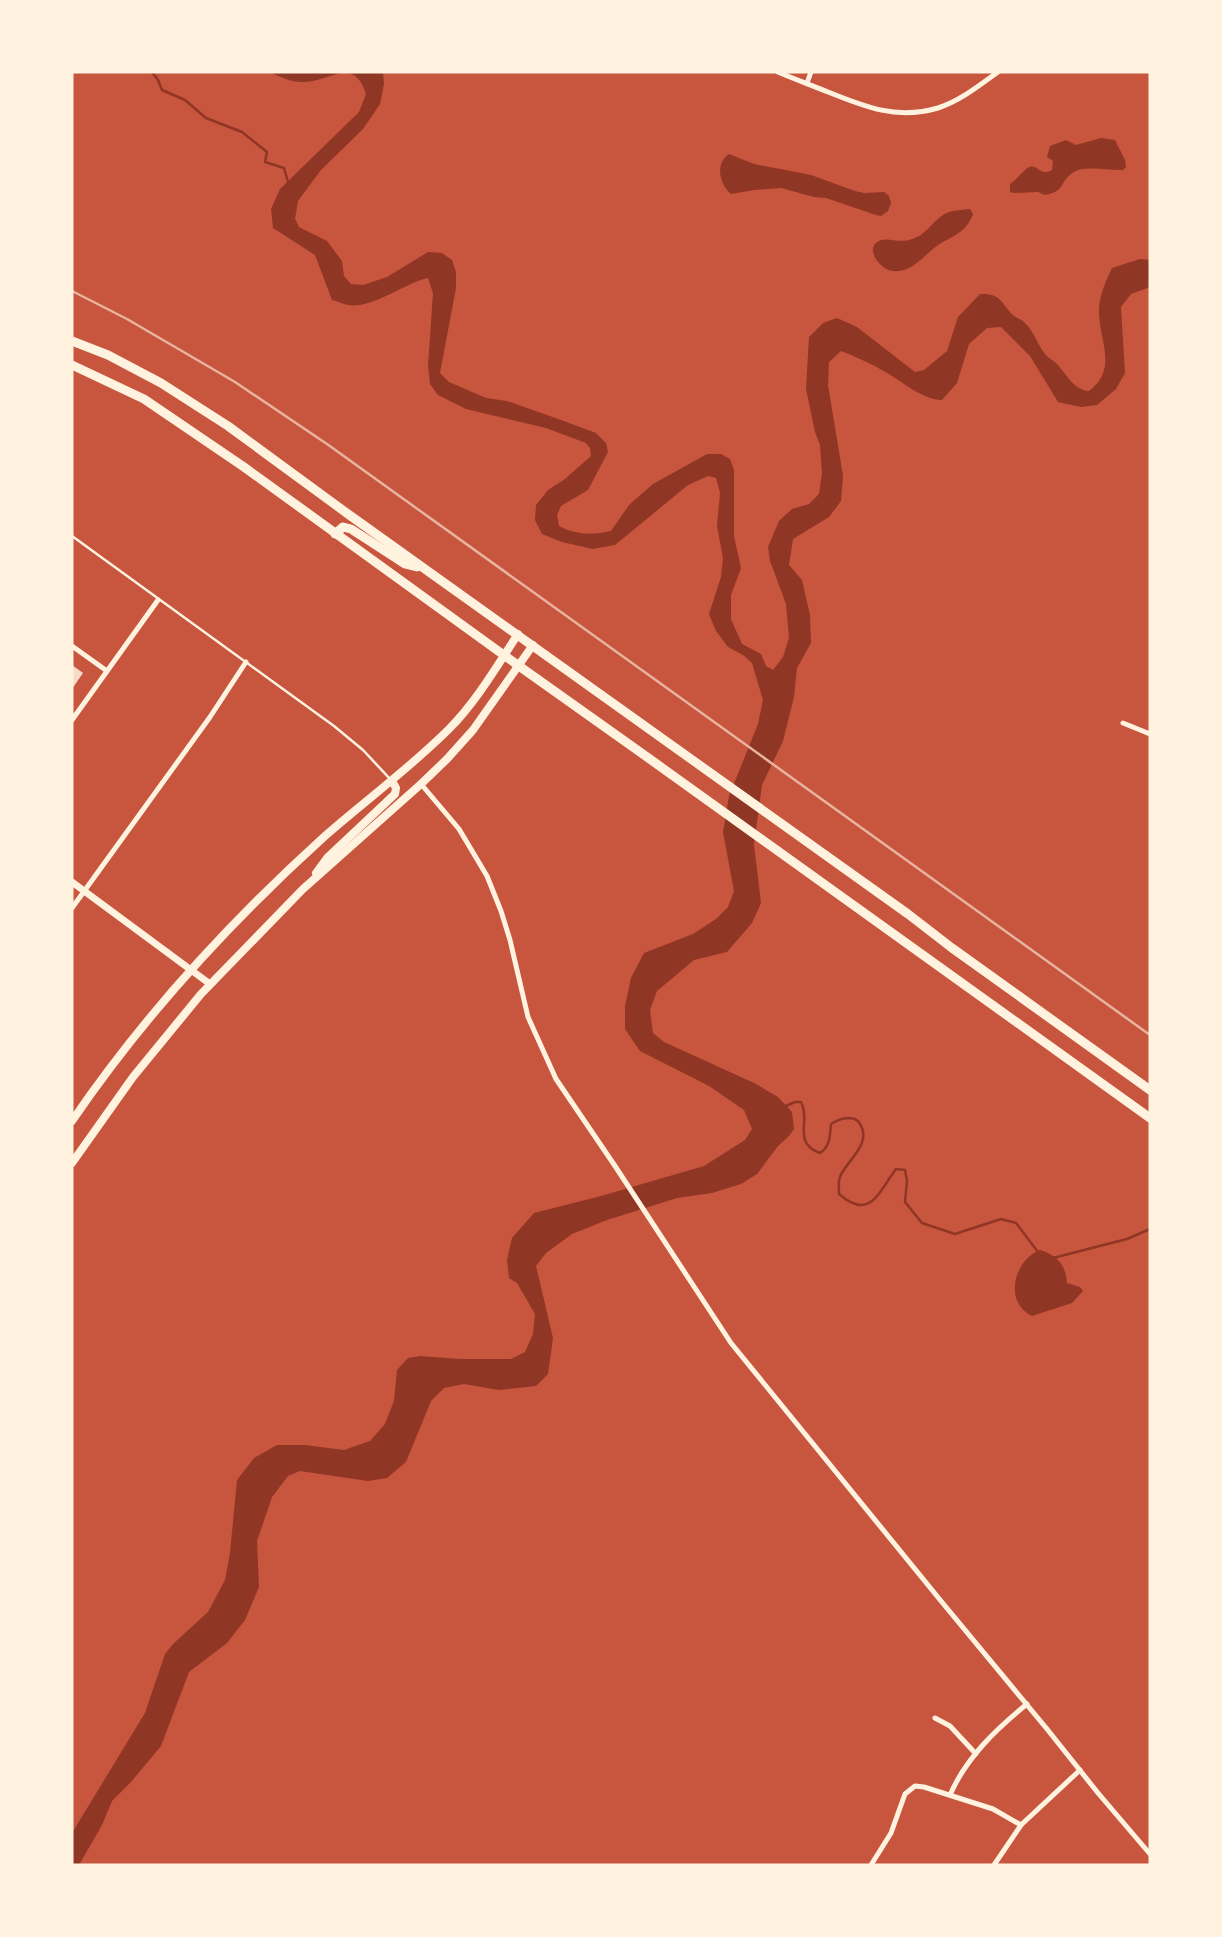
<svg xmlns="http://www.w3.org/2000/svg" width="1222" height="1937" font-family="Montserrat,sans-serif">
	<style>
		.water { fill: #8f3625 }
		.lines { fill: none; stroke-linecap: round; stroke-linejoin: round }
		.stream { stroke: #8f3625; stroke-width: 2.5 }
		.building { fill: #f7dbc8 }
		.service { stroke: #fff3e0; stroke-width: 2.5 }
		.minor { stroke: #fff3e0; stroke-width: 5 }
		.tertiary { stroke: #fff3e0; stroke-width: 7 }
		.secondary { stroke: #fff3e0; stroke-width: 8 }
		.primary { stroke: #fff3e0; stroke-width: 9 }
		.rail { stroke: #e9b49f; stroke-width: 2.5 }
	</style>
	<rect width="100%" height="100%" fill="#c8553d"/>
	<g class="water">
		<path d="M 269,72 L 383,72 L 384,84 L 380,104 L 363,129 L 321,170 L 298,201 L 295,219 L 299,227 L 327,241 L 342,261 L 344,276 L 351,284 L 363,285 L 387,277 L 428,252 L 442,253 L 452,260 L 456,272 L 456,288 L 440,373 L 449,382 L 486,398 L 507,401 L 561,420 L 596,433 L 606,443 L 608,452 L 588,490 L 561,506 L 557,515 L 559,526 C 575,535 594,535 611,531 L 629,505 L 653,484 L 707,454 L 721,454 L 730,459 L 734,470 L 734,536 L 741,568 L 731,595 L 731,619 L 742,644 L 761,654 L 766,666 L 773,670 L 783,657 L 789,638 L 786,604 L 770,561 L 768,547 L 779,521 L 792,509 L 809,504 L 819,494 L 822,473 L 820,445 L 815,432 L 806,389 L 809,337 L 823,323 L 837,318 L 857,327 L 915,372 L 924,370 L 947,351 L 958,317 L 980,294 C 1002,293 1001,304 1014,316 C 1017,318 1021,319 1024,322 C 1034,331 1037,344 1045,354 C 1048,358 1053,360 1057,364 C 1067,375 1074,390 1089,391 C 1117,369 1101,345 1099,315 C 1098,298 1105,283 1112,268 L 1140,259 L 1150,260 L 1150,287 L 1131,294 L 1121,307 L 1125,373 L 1116,389 L 1097,405 L 1081,407 L 1058,402 L 1030,356 L 1001,327 L 987,328 L 969,344 L 957,383 L 942,400 C 923,400 903,382 887,373 C 872,364 857,357 841,351 L 829,362 L 828,385 L 843,476 L 841,501 L 829,517 L 793,539 L 789,565 L 802,580 L 810,615 L 811,643 L 797,668 L 794,697 L 783,741 L 762,785 L 754,845 L 761,903 L 752,923 L 727,952 L 694,960 L 657,991 L 650,1010 L 653,1033 L 664,1042 L 754,1083 L 778,1097 L 792,1112 L 794,1129 L 789,1136 L 778,1146 L 757,1174 L 741,1184 L 712,1193 L 677,1198 L 607,1220 L 572,1234 L 546,1253 L 536,1266 L 553,1338 L 548,1374 L 536,1386 L 499,1390 L 464,1384 L 444,1388 L 431,1401 L 406,1462 L 387,1478 L 368,1481 L 300,1471 L 288,1476 L 272,1497 L 257,1541 L 259,1587 L 245,1620 L 227,1643 L 189,1672 L 161,1746 L 131,1782 L 112,1801 L 102,1825 L 79,1865 L 72,1865 L 72,1833 L 145,1713 L 165,1654 L 173,1644 L 208,1612 L 225,1580 L 230,1553 L 237,1480 L 254,1458 L 277,1445 L 305,1445 L 344,1450 L 370,1441 L 385,1424 L 394,1401 L 397,1370 L 408,1358 L 420,1356 L 460,1359 L 511,1359 L 525,1352 L 533,1334 L 535,1314 L 517,1283 L 509,1278 L 507,1260 L 512,1238 L 534,1213 L 601,1196 L 704,1166 L 745,1140 L 752,1129 L 744,1110 L 709,1086 L 640,1051 L 625,1029 L 625,1006 L 631,978 L 644,953 L 693,934 L 716,919 L 728,907 L 734,891 L 723,832 L 729,796 L 758,724 L 763,700 L 752,663 L 743,655 L 728,647 L 716,631 L 709,614 L 721,577 L 723,558 L 717,526 L 720,493 L 716,478 L 708,476 L 688,485 L 615,545 L 593,549 L 562,542 L 542,534 L 535,520 L 536,505 L 548,490 L 565,479 L 591,456 L 590,448 L 586,443 L 546,428 L 466,409 L 438,395 L 430,384 L 428,366 L 433,293 L 428,278 C 404,283 373,309 348,305 C 343,304 337,301 332,300 L 315,255 L 273,228 L 271,209 L 280,189 L 359,112 L 366,94 C 354,57 333,80 306,82 C 292,83 281,77 269,72 Z"/>
		<path d="M 1101,138 L 1115,140 L 1125,160 L 1126,167 L 1123,170 C 1108,171 1083,164 1071,174 C 1059,184 1065,191 1045,195 L 1038,192 L 1013,193 L 1010,192 L 1010,184 C 1015,181 1025,169 1029,167 C 1039,164 1039,177 1052,170 L 1053,161 L 1047,157 L 1050,146 L 1066,140 L 1076,145 Z"/>
		<path d="M 729,154 L 754,164 L 811,175 L 855,191 L 864,193 L 884,192 L 889,196 L 891,203 L 888,211 L 881,216 L 876,215 L 826,198 L 814,197 L 781,188 L 754,190 L 731,194 C 719,184 715,163 729,154 Z"/>
		<path d="M 970,209 L 973,214 C 965,236 949,236 934,248 C 922,258 910,273 893,271 C 880,270 864,248 879,241 C 889,236 899,245 915,238 C 928,233 935,217 949,212 C 955,210 963,210 970,209 Z"/>
		<path d="M 1040,1250 C 1057,1255 1066,1265 1067,1283 L 1080,1287 L 1083,1291 L 1072,1303 L 1032,1316 C 1003,1302 1014,1260 1040,1250 Z"/>
	</g>
	<g class="lines">
		<g class="stream">
			<path d="M 152,72 L 158,80 L 162,90 L 185,100 L 206,118 L 242,132 L 267,152 L 265,162 L 284,168 L 288,182"/>
			<path d="M 786,1106 L 795,1102 L 801,1102 C 811,1121 792,1143 820,1153 C 830,1147 830,1135 831,1124 C 836,1121 839,1119 846,1118 C 852,1118 857,1118 860,1124 C 873,1144 845,1162 840,1177 C 838,1182 839,1189 839,1194 C 870,1221 878,1193 896,1169 L 905,1170 L 907,1181 L 905,1202 L 922,1223 L 955,1234 L 1001,1219 L 1016,1223 L 1038,1252"/>
			<path d="M 1053,1258 L 1127,1239 L 1150,1229"/>
		</g>
	</g>
	<path class="building" d="M 72,665 L 83,673 L 72,689 Z"/>
	<g class="lines">
		<path class="service" d="M 72,536 L 334,726 L 363,750 L 391,780"/>
		<g class="minor">
			<path d="M 778,72 C 794,79 811,85 828,92 C 865,107 897,120 938,108 C 960,101 980,85 998,72"/>
			<path d="M 807,83 L 811,72"/>
			<path d="M 72,646 L 107,671"/>
			<path d="M 72,720 L 158,600"/>
			<path d="M 1123,723 L 1150,734"/>
			<path d="M 421,784 L 459,829 L 487,876 L 501,911 L 510,940 L 528,1017 L 556,1079 L 615,1166 L 731,1343 L 941,1601 L 1047,1729 L 1098,1793 L 1150,1854"/>
			<path d="M 72,908 L 210,717 L 246,662"/>
			<path d="M 935,1718 L 950,1726 L 976,1754"/>
			<path d="M 950,1795 C 966,1758 996,1729 1027,1704"/>
			<path d="M 871,1865 L 891,1833 L 905,1794 L 915,1786 L 924,1787 L 993,1809 L 1021,1825"/>
			<path d="M 994,1865 L 1021,1825 L 1080,1770"/>
		</g>
		<path class="tertiary" d="M 72,882 L 210,984"/>
		<g class="secondary">
			<path d="M 316,873 L 327,858 L 395,794 L 396,788 L 392,781"/>
			<path d="M 72,1121 C 143,1017 231,921 325,836 C 366,800 410,768 449,729 C 476,702 497,666 518,634"/>
			<path d="M 72,1163 L 133,1077 L 201,994 L 303,889 L 421,784 L 447,759 L 473,730 L 533,645"/>
		</g>
		<g class="primary">
			<path d="M 72,341 L 108,355 L 161,383 L 228,426 L 348,514 L 908,914 L 952,948 L 1150,1090"/>
			<path d="M 72,365 L 144,399 L 244,467 L 519,666 L 654,762 L 1150,1118"/>
			<path d="M 335,534 L 343,527 L 351,529 L 405,564 L 417,567"/>
		</g>
		<path class="rail" d="M 72,291 L 127,319 L 235,382 L 327,444 L 1150,1035"/>
	</g>
	<rect width="1222" height="1937" fill="none" stroke="#fff3e0" stroke-width="147"/>
</svg>
